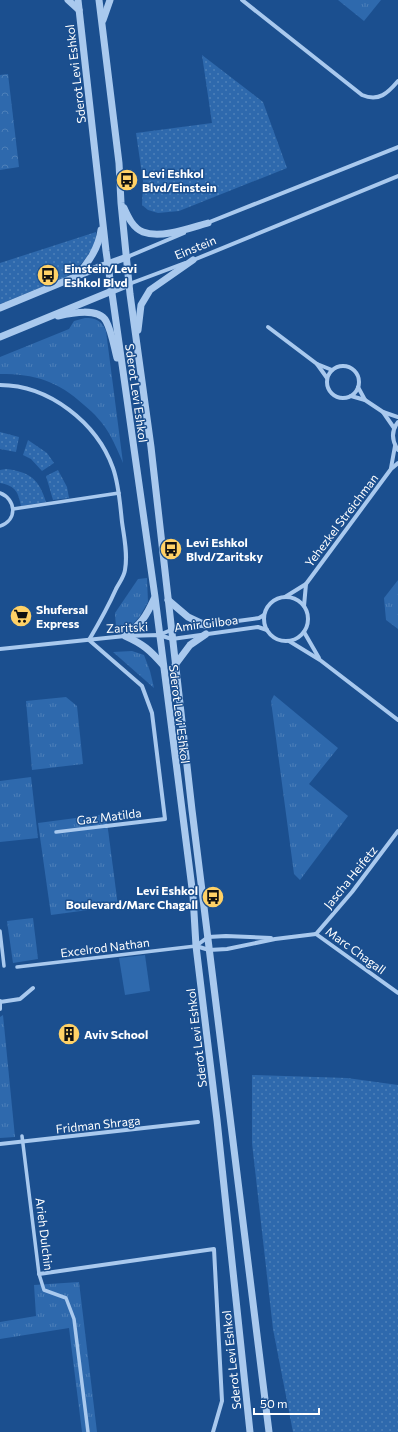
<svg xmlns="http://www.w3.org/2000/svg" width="398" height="1432" font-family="Commissioner,sans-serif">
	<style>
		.grass { fill: url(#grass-dots) }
		.forest { fill: url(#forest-crowns) }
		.park { fill: url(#park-tufts) }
		.pitch { fill: #2e69ad }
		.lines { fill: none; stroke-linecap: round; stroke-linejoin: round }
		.pedestrian { stroke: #a9c9ee; stroke-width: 3.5 }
		.minor { stroke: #a9c9ee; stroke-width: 4 }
		.tertiary { stroke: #a9c9ee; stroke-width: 7 }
		.labels { text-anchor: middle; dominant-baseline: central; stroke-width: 3; stroke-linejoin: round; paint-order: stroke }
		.street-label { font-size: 12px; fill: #fff; stroke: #1b4f8f }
		.poi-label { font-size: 12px; font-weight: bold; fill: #fff; stroke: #1b4f8f; text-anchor: start }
	</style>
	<defs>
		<pattern id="grass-dots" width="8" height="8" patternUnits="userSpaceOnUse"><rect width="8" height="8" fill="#2e69ad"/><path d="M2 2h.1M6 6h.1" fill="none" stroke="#4d80b9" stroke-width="1.8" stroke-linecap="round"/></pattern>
		<pattern id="forest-crowns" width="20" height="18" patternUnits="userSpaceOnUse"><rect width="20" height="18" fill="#2e69ad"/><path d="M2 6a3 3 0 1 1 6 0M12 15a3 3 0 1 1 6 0" fill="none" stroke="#4d80b9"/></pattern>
		<pattern id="park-tufts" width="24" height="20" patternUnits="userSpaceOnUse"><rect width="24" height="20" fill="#2e69ad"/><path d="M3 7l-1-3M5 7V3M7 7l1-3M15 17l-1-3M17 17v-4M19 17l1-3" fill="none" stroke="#4d80b9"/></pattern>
	</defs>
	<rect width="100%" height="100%" fill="#1b4f8f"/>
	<g class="grass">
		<path d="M 202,55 L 263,102 L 287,168 L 179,211 L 158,213 L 148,210 L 142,205 L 143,181 L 136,133 L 212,123 Z"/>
		<path d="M 96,232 L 96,242 L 92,249 L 83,262 L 66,277 L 0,304 L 0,263 Z"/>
		<path d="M 0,432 L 19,437 L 16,452 L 0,449 Z"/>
		<path d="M 28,440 L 47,453 L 54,463 L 42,471 L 31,459 L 23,455 Z"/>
		<path d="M 6,469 C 30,472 39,479 46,502 L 21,506 C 18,492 16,486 0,483 L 0,470 Z"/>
		<path d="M 58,470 L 67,487 L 69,498 L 53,500 L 46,476 Z"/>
		<path d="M 252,1075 L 347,1078 L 398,1085 L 398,1432 L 293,1432 L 273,1329 L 252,1143 Z"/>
	</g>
	<path class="forest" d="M 8,74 L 19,167 L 0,170 L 0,75 Z"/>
	<g class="park">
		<path d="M 338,0 L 381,0 L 364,21 Z"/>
		<path d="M 85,318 C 96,318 101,320 106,331 L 123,463 C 119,454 115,444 110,435 C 104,424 94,413 84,405 C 58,381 35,374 0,374 L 0,357 L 69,329 L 74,321 Z"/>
		<path d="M 147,578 L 148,602 L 140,616 L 132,625 L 116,628 L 115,613 L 138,579 Z"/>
		<path d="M 398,580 L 398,629 L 386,620 L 384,598 Z"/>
		<path d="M 132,651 L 144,655 L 150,671 L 154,688 L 113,652 Z"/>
		<path d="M 274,695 L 338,748 L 309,784 L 348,816 L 300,880 L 294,874 L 271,701 Z"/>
		<path d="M 66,697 L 77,706 L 83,764 L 32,770 L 26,701 Z"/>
		<path d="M 31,777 L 38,838 L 0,842 L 0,781 Z"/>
		<path d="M 106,814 L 118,906 L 51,915 L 38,823 Z"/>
		<path d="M 33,918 L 38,959 L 13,963 L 7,921 Z"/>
		<path d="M 3,1015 L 15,1137 L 0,1138 L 0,1017 Z"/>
		<path d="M 79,1282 L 97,1432 L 82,1432 L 69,1328 L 0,1339 L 0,1322 L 36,1316 L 34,1285 Z"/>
	</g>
	<path class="pitch" d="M 145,955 L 150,991 L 125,995 L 119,958 Z"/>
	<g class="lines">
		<g class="pedestrian">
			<path d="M 0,493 C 16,499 18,520 0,526"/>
			<path d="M 13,509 L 119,493"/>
			<path d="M 56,832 L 106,826"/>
			<path d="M 0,931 L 4,966"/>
			<path d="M 17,967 L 196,946"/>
			<path d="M 22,1136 L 39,1274 L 44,1290 L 66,1298 L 74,1319 L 88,1432"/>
		</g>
		<g class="minor">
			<path d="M 242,0 L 362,95 C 379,102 388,93 398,81"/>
			<path d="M 207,223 L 398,147"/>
			<path d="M 127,257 L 184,233"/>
			<path d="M 191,261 L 398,176"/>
			<path d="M 129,284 L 185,263"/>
			<path d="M 268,327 L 317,364 L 332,370"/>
			<path d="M 317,364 L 327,378"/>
			<circle cx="343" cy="382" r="16"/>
			<path d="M 0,385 C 49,385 97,423 113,468 C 119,485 120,504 122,522 C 124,537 128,554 125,570 C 124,577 119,583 116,589 C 108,607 99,623 89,640 L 142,686 L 152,713 L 165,819 L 106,826"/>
			<path d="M 358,387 L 365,400"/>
			<path d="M 351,396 L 365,400 L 383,412 L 398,417"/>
			<path d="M 383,412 L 394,428"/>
			<path d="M 398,422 C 391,431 392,441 398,450"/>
			<path d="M 391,468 L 395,446"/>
			<circle cx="286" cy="619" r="22"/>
			<path d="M 285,597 L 306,584 L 391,469 L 398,463"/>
			<path d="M 304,606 L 306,584"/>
			<path d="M 304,632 L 319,658"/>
			<path d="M 159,635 L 171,630 L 259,618 L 264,615"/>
			<path d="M 289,641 L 320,660 L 398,720"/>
			<path d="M 0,649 L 125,636 L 159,635 L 172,639 L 258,627 L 267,630"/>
			<path d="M 316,934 L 352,892 L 398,831"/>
			<path d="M 316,934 L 398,993"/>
			<path d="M 196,946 L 209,950 L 227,949 L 275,939 L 316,934"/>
			<path d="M 196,946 L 208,937 L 226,936 L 271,938"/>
			<path d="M 0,1001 L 0,1009"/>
			<path d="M 0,1002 L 20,999 L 33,988"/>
			<path d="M 0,1144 L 198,1122"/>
			<path d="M 39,1274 L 214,1249 L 222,1401 L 213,1432"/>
		</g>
		<g class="tertiary">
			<path d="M 68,0 L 79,10"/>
			<path d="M 78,0 L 106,251 L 155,597 L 193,896 L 196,946 L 217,1120 L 250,1432"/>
			<path d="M 99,0 L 119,163 L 121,203 L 130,294 L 151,447 L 192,810 L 269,1432"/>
			<path d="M 103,20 L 110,0"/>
			<path d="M 124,208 C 128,217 133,228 143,232 C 161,239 190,228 208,223"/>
			<path d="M 76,276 C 88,264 99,247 101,230"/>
			<path d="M 0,308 L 99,267 L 127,257"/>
			<path d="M 58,316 C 71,313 98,307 106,321 C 112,332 114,347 117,358"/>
			<path d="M 138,330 L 141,305 L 150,290 L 193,260"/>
			<path d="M 0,337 L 129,284"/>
			<path d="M 154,599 C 146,617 141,624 125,636 C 143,644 150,650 163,665"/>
			<path d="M 168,600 L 188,617 L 205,625"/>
			<path d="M 175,665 L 190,645 L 206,634"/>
		</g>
	</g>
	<defs>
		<g id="bus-disc" transform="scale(1.15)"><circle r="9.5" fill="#ffd166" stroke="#1b4f8f"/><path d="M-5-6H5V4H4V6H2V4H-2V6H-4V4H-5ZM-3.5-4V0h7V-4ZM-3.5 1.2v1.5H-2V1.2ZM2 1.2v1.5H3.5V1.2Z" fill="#111"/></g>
		<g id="supermarket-disc" transform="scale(1.15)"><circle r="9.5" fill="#ffd166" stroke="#1b4f8f"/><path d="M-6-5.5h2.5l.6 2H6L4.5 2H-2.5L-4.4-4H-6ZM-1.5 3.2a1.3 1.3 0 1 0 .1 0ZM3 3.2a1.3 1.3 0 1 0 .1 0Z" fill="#111"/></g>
		<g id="building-disc" transform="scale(1.15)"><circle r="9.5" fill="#ffd166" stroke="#1b4f8f"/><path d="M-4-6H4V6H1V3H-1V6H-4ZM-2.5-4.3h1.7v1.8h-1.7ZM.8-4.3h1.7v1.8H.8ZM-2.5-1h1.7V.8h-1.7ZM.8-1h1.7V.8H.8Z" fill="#111"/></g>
	</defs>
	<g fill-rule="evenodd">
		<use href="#bus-disc" x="127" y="180"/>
		<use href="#bus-disc" x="48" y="275"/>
		<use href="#bus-disc" x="171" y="549"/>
		<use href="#supermarket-disc" x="21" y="616"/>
		<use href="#bus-disc" x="213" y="897"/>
		<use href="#building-disc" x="69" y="1034"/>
	</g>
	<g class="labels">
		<g class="street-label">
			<text transform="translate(75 74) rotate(-97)">Sderot Levi Eshkol</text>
			<text transform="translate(195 247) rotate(-22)">Einstein</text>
			<text transform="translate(137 393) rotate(82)">Sderot Levi Eshkol</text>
			<text transform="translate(341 520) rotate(-53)">Yehezkel Streichman</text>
			<text transform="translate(206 623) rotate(-7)">Amir Gilboa</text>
			<text transform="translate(127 627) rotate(-3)">Zaritski</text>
			<text transform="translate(180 714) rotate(83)">Sderot Levi Eshkol</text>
			<text transform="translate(109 816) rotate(-7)">Gaz Matilda</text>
			<text transform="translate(350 877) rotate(-51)">Jascha Heifetz</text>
			<text transform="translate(105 947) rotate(-7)">Excelrod Nathan</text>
			<text transform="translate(356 950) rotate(36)">Marc Chagall</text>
			<text transform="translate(196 1038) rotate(-97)">Sderot Levi Eshkol</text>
			<text transform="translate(98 1124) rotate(-6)">Fridman Shraga</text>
			<text transform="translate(45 1234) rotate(83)">Arieh Dulchin</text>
			<text transform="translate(231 1360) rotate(-96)">Sderot Levi Eshkol</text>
		</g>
		<g class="poi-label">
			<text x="142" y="173">Levi Eshkol<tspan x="142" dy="14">Blvd/Einstein</tspan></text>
			<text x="64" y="268">Einstein/Levi<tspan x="64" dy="14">Eshkol Blvd</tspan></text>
			<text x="186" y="542">Levi Eshkol<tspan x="186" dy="14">Blvd/Zaritsky</tspan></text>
			<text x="36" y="609">Shufersal<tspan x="36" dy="14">Express</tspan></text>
			<text x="198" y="890" text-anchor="end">Levi Eshkol<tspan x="198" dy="14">Boulevard/Marc Chagall</tspan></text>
			<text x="84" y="1034">Aviv School</text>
		</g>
	</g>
	<path d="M254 1408v6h65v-6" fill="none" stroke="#ffffff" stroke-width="2"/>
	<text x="260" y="1408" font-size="12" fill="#ffffff" stroke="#1b4f8f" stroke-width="3" paint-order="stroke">50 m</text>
</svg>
